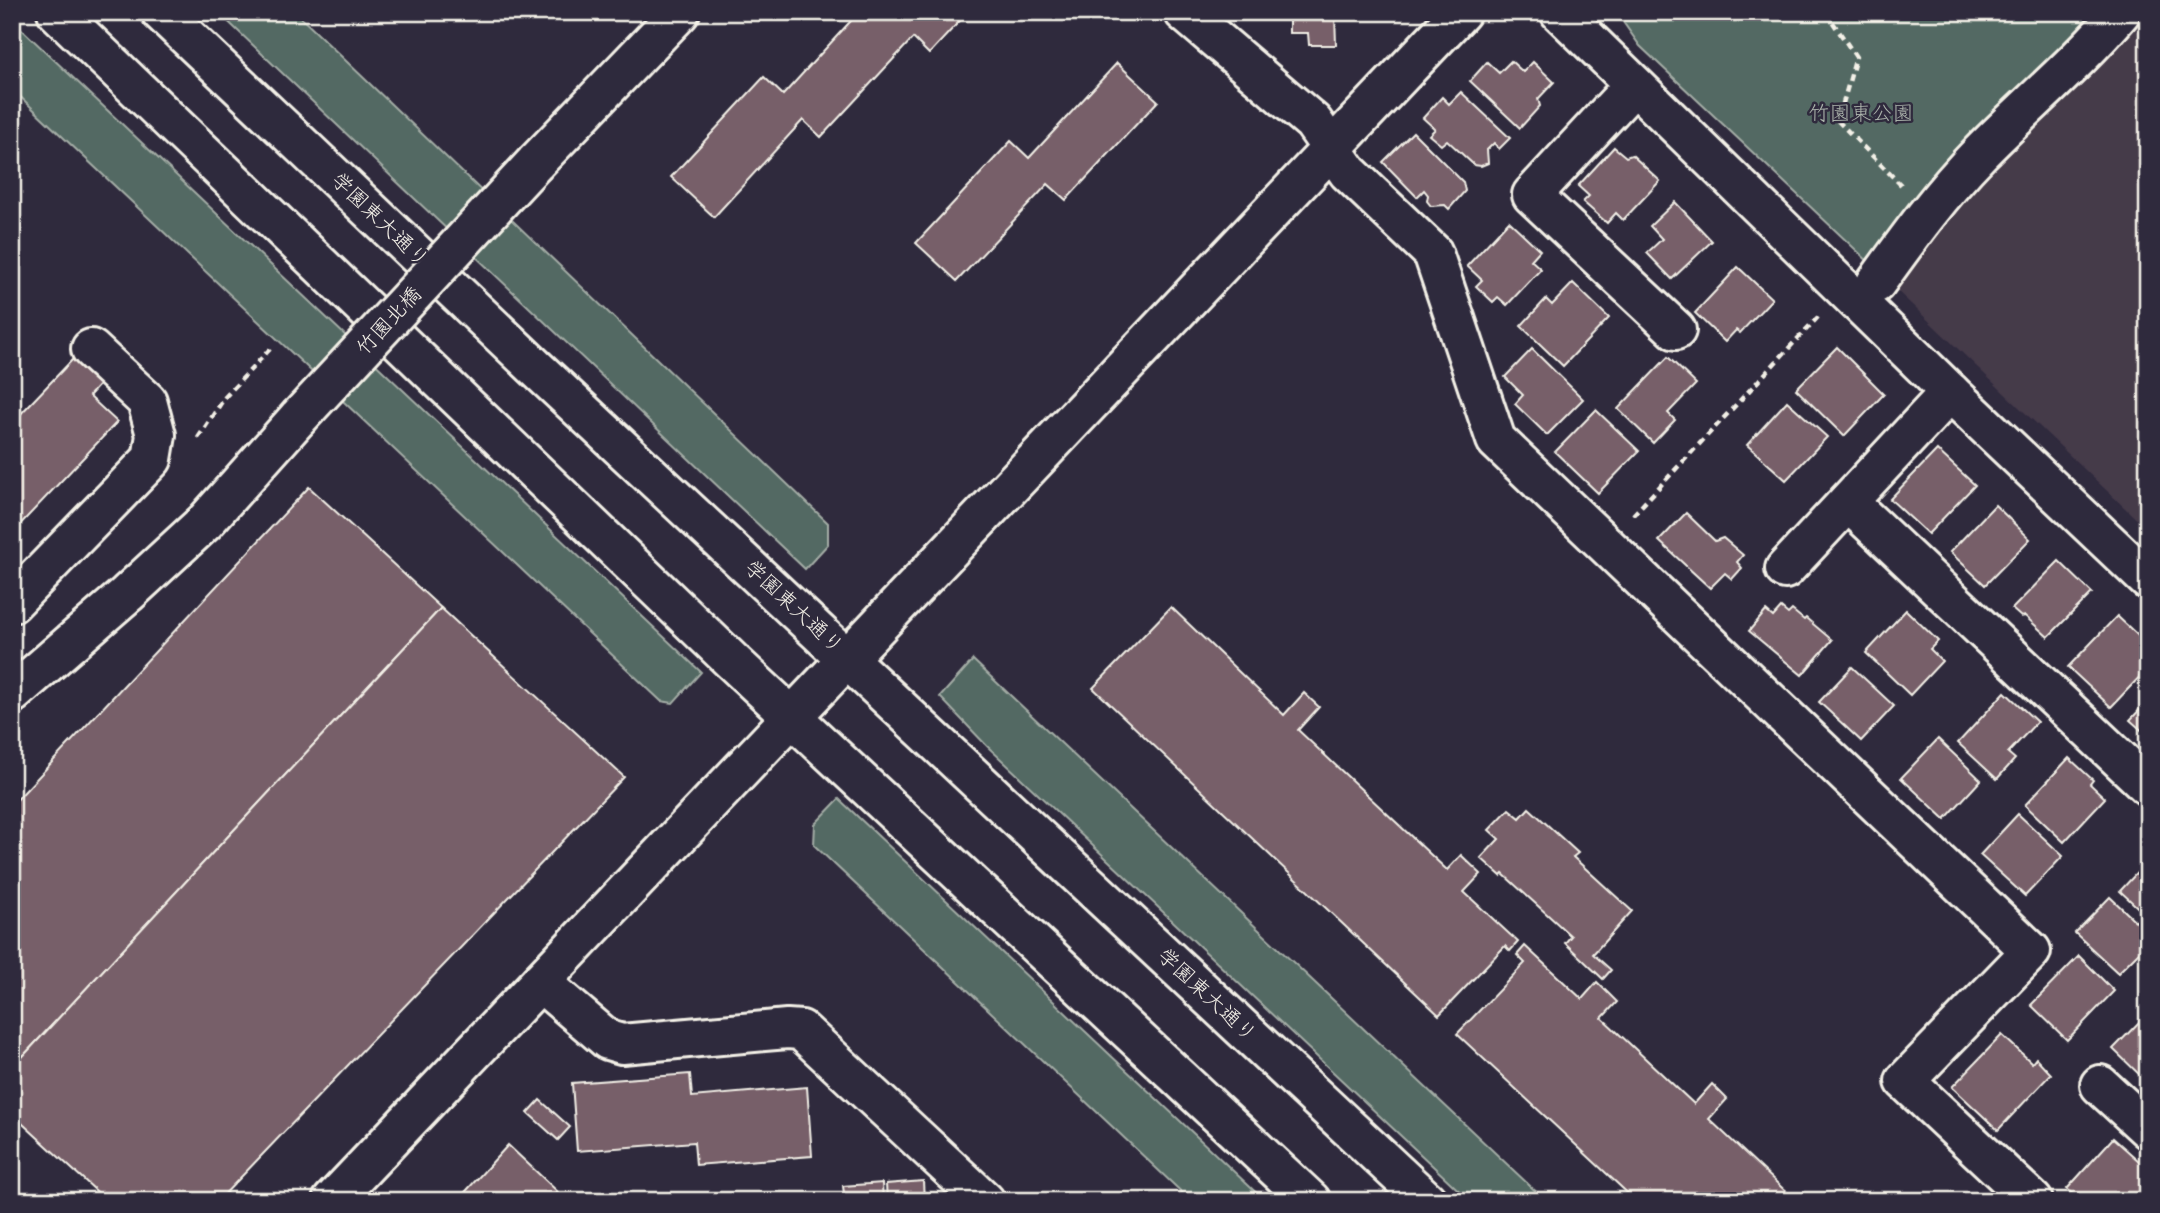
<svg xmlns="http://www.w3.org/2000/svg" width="2160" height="1213" font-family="Pangolin,'Klee One',sans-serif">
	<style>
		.built { fill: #453a4a }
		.green { fill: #536963; stroke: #a4ada6; stroke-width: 2 }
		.building { fill: #775e69; stroke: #f4f1e8; stroke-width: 2 }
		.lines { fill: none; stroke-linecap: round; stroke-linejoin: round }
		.minor-casing { stroke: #f4f1e8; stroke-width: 44 }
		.major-casing { stroke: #f4f1e8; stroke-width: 44 }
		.path { stroke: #f4f1e8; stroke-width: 4.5; stroke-dasharray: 7 5; stroke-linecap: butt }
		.minor { stroke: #2f2a3d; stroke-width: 38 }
		.major { stroke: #2f2a3d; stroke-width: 38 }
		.minor-bridge-casing { stroke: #f4f1e8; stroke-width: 44; stroke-linecap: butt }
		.minor-bridge { stroke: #2f2a3d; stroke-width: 38 }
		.labels { text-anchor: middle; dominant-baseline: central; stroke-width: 5; stroke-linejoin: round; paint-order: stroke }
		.park-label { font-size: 21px; fill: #acb4ac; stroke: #2f2a3d }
		.street-label { font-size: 21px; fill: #f4f1e8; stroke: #2f2a3d }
	</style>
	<rect width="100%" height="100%" fill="#2f2a3d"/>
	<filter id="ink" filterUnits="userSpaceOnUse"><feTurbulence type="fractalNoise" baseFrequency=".0143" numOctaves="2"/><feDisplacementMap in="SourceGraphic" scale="14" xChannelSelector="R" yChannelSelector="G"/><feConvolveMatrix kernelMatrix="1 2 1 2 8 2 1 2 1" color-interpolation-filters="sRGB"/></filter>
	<g filter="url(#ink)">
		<path class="built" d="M 2138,12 L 2148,12 L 2148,530 L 1890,284 L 1976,175 Z"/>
		<g class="green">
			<path d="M 218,12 L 295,12 L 828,523 L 828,544 L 805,569 Z"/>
			<path d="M 1616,12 L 2105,12 L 1873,266 L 1640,46 Z"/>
			<path d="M 12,20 L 701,672 L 673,703 L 661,701 L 12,89 Z"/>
			<path d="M 973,660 L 1546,1201 L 1470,1201 L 987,746 L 940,697 Z"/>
			<path d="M 839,799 L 1265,1201 L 1191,1201 L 814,845 L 815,824 Z"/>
		</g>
		<g class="building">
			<path d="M 859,12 L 968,12 L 929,54 L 913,38 L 821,137 L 803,120 L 714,217 L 671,177 L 764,77 L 783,95 Z"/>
			<path d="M 1289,12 L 1335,14 L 1336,45 L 1309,45 L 1308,33 L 1289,33 Z"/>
			<path d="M 1511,61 L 1523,72 L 1533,62 L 1554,82 L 1538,99 L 1540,106 L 1520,128 L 1470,81 L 1487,62 L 1499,73 Z"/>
			<path d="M 1117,63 L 1158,101 L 1066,200 L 1048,184 L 957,281 L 916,243 L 1011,141 L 1029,158 Z"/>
			<path d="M 1461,92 L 1510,138 L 1499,149 L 1494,143 L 1487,150 L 1488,163 L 1481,166 L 1474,165 L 1447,140 L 1441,145 L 1429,135 L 1435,129 L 1423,118 L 1442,97 L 1449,104 Z"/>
			<path d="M 1413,132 L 1463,182 L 1465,191 L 1449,209 L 1445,205 L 1431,206 L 1427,201 L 1428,195 L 1424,190 L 1417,197 L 1383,162 Z"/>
			<path d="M 1614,147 L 1626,157 L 1632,155 L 1660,181 L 1623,220 L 1616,213 L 1607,223 L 1583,202 L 1589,196 L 1578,186 Z"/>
			<path d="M 1675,202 L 1712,241 L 1672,279 L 1647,253 L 1662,239 L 1650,226 Z"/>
			<path d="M 1509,221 L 1540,250 L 1531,260 L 1541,269 L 1507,305 L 1498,297 L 1493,302 L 1476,286 L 1482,280 L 1467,266 Z"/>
			<path d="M 1738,267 L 1772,299 L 1740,333 L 1736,330 L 1725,342 L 1695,313 Z"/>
			<path d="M 1573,283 L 1609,318 L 1563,366 L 1521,326 L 1546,299 L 1552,305 Z"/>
			<path d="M 1837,347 L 1884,394 L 1844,436 L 1796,389 Z"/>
			<path d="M 1532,349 L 1583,399 L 1547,435 L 1515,404 L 1523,395 L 1505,377 Z"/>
			<path d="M 1668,357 L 1696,384 L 1668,413 L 1675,420 L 1653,443 L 1618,409 Z"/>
			<path d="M 74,358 L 101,383 L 89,396 L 117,422 L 12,533 L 12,423 Z"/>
			<path d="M 1787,401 L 1827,437 L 1786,480 L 1747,445 Z"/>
			<path d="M 1596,410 L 1639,451 L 1598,493 L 1555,452 Z"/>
			<path d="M 1937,450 L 1975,485 L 1928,534 L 1890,499 Z"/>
			<path d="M 309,487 L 441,608 L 12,1068 L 12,805 Z"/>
			<path d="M 1995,505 L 2030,539 L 1985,585 L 1950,552 Z"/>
			<path d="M 1686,513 L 1715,541 L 1723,538 L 1743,555 L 1737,562 L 1742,568 L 1732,579 L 1725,573 L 1710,588 L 1659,541 Z"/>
			<path d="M 2059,561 L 2092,593 L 2048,637 L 2025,616 L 2021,617 L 2012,609 Z"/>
			<path d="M 1171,607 L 1284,715 L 1304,693 L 1319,707 L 1298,730 L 1447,870 L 1461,855 L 1481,874 L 1464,892 L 1518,942 L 1510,951 L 1505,946 L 1439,1015 L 1093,688 Z"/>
			<path d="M 441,608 L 624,777 L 218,1201 L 107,1201 L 12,1114 L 12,1068 Z"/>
			<path d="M 1781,608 L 1788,614 L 1792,610 L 1804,620 L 1806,618 L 1832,640 L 1802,675 L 1749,631 L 1766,611 L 1773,617 Z"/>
			<path d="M 1906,610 L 1938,641 L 1930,649 L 1942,661 L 1910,695 L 1866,653 Z"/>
			<path d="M 2117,616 L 2148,645 L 2148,668 L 2111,707 L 2068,667 Z"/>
			<path d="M 1852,667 L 1894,706 L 1861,741 L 1819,702 Z"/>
			<path d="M 2005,692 L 2037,722 L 2008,753 L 2015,759 L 1997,779 L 1958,743 Z"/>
			<path d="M 2148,701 L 2148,736 L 2130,720 Z"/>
			<path d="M 1938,739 L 1981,780 L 1945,819 L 1901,778 Z"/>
			<path d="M 2069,758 L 2093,780 L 2090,784 L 2105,798 L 2064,842 L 2025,805 Z"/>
			<path d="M 1529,808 L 1578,853 L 1573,857 L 1632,911 L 1593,954 L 1611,970 L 1603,979 L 1565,943 L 1571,936 L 1503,874 L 1501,876 L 1481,858 L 1499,839 L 1489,830 L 1509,809 L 1520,818 Z"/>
			<path d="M 2018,814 L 2063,856 L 2025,896 L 1980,855 Z"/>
			<path d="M 2148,861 L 2148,917 L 2120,891 Z"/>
			<path d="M 2110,897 L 2148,933 L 2148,943 L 2118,973 L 2075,933 Z"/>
			<path d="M 1525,946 L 1582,999 L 1597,982 L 1617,1002 L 1602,1018 L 1694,1104 L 1712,1084 L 1727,1099 L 1709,1119 L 1796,1201 L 1636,1201 L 1457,1034 L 1525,963 L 1517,955 Z"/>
			<path d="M 2079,956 L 2114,991 L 2067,1040 L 2031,1005 Z"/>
			<path d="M 2145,1016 L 2148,1019 L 2148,1083 L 2113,1049 Z"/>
			<path d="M 2002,1035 L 2032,1063 L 2036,1058 L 2051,1074 L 1998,1130 L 1952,1087 Z"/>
			<path d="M 690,1074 L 692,1097 L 807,1087 L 812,1156 L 696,1165 L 694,1142 L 577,1151 L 572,1083 Z"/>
			<path d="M 540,1100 L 570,1127 L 558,1140 L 528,1113 Z"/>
			<path d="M 2113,1138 L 2148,1169 L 2148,1190 L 2138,1201 L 2134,1201 L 2128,1195 L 2122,1201 L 2081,1201 L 2067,1189 Z"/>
			<path d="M 508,1145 L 558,1192 L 550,1201 L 457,1201 Z"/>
			<path d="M 923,1181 L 924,1200 L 887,1201 L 886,1184 Z"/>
			<path d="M 882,1183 L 883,1201 L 845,1201 L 843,1186 Z"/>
		</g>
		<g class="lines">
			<g class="minor-casing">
				<g id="minor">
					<path d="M 1184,12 L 1313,122 L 1348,172 L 1433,253 L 1496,440 L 2031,951 L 1905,1081 L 2033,1201"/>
					<path d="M 1560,12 L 1950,392 L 2148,580"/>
					<path d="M 1634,85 L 1532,195 L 1676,330"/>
					<path d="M 535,163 L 680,12"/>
					<path d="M 1876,283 C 1909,237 1941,193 1980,153 C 2027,105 2078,63 2121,12"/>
					<path d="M 1848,502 L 2148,786"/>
					<path d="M 1785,569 L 1950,392"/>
					<path d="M 12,603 L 152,459 L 156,435 L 147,401 L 91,349"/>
					<path d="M 12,694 L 127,594 L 205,522 L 299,417"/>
					<path d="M 540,982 L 608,1040 L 622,1044 L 787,1029 L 801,1030 L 985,1201"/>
					<path d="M 2100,1085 L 2148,1129"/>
					<path d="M 332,1201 L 1461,12"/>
				</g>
			</g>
			<g class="major-casing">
				<g id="major">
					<path d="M 57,12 L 732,661 L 1311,1201"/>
					<path d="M 161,12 L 538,370 L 1427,1201"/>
				</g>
			</g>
			<g class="path">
				<path d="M 1826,12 L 1856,57 L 1838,121 L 1901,185"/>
				<path d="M 198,438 L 225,397 L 270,349"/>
				<path d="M 1633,515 L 1818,317"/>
			</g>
			<use href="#minor" class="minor"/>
			<use href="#major" class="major"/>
			<g class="minor-bridge-casing">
				<path id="minor-bridge" d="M 299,417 L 535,163"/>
			</g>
			<use href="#minor-bridge" class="minor-bridge"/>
		</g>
	</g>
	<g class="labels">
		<g class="park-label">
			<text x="1861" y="113">竹園東公園</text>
		</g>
		<g class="street-label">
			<text transform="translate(380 220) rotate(44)">学園東大通り</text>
			<text transform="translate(389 321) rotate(-47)">竹園北橋</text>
			<text transform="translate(794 607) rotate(43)">学園東大通り</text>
			<text transform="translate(1207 995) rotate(43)">学園東大通り</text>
		</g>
	</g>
	<rect width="2160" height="1213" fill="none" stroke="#2f2a3d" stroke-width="42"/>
	<rect x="21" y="21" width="2118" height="1171" fill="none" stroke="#f4f1e8" stroke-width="2.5" filter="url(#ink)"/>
</svg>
